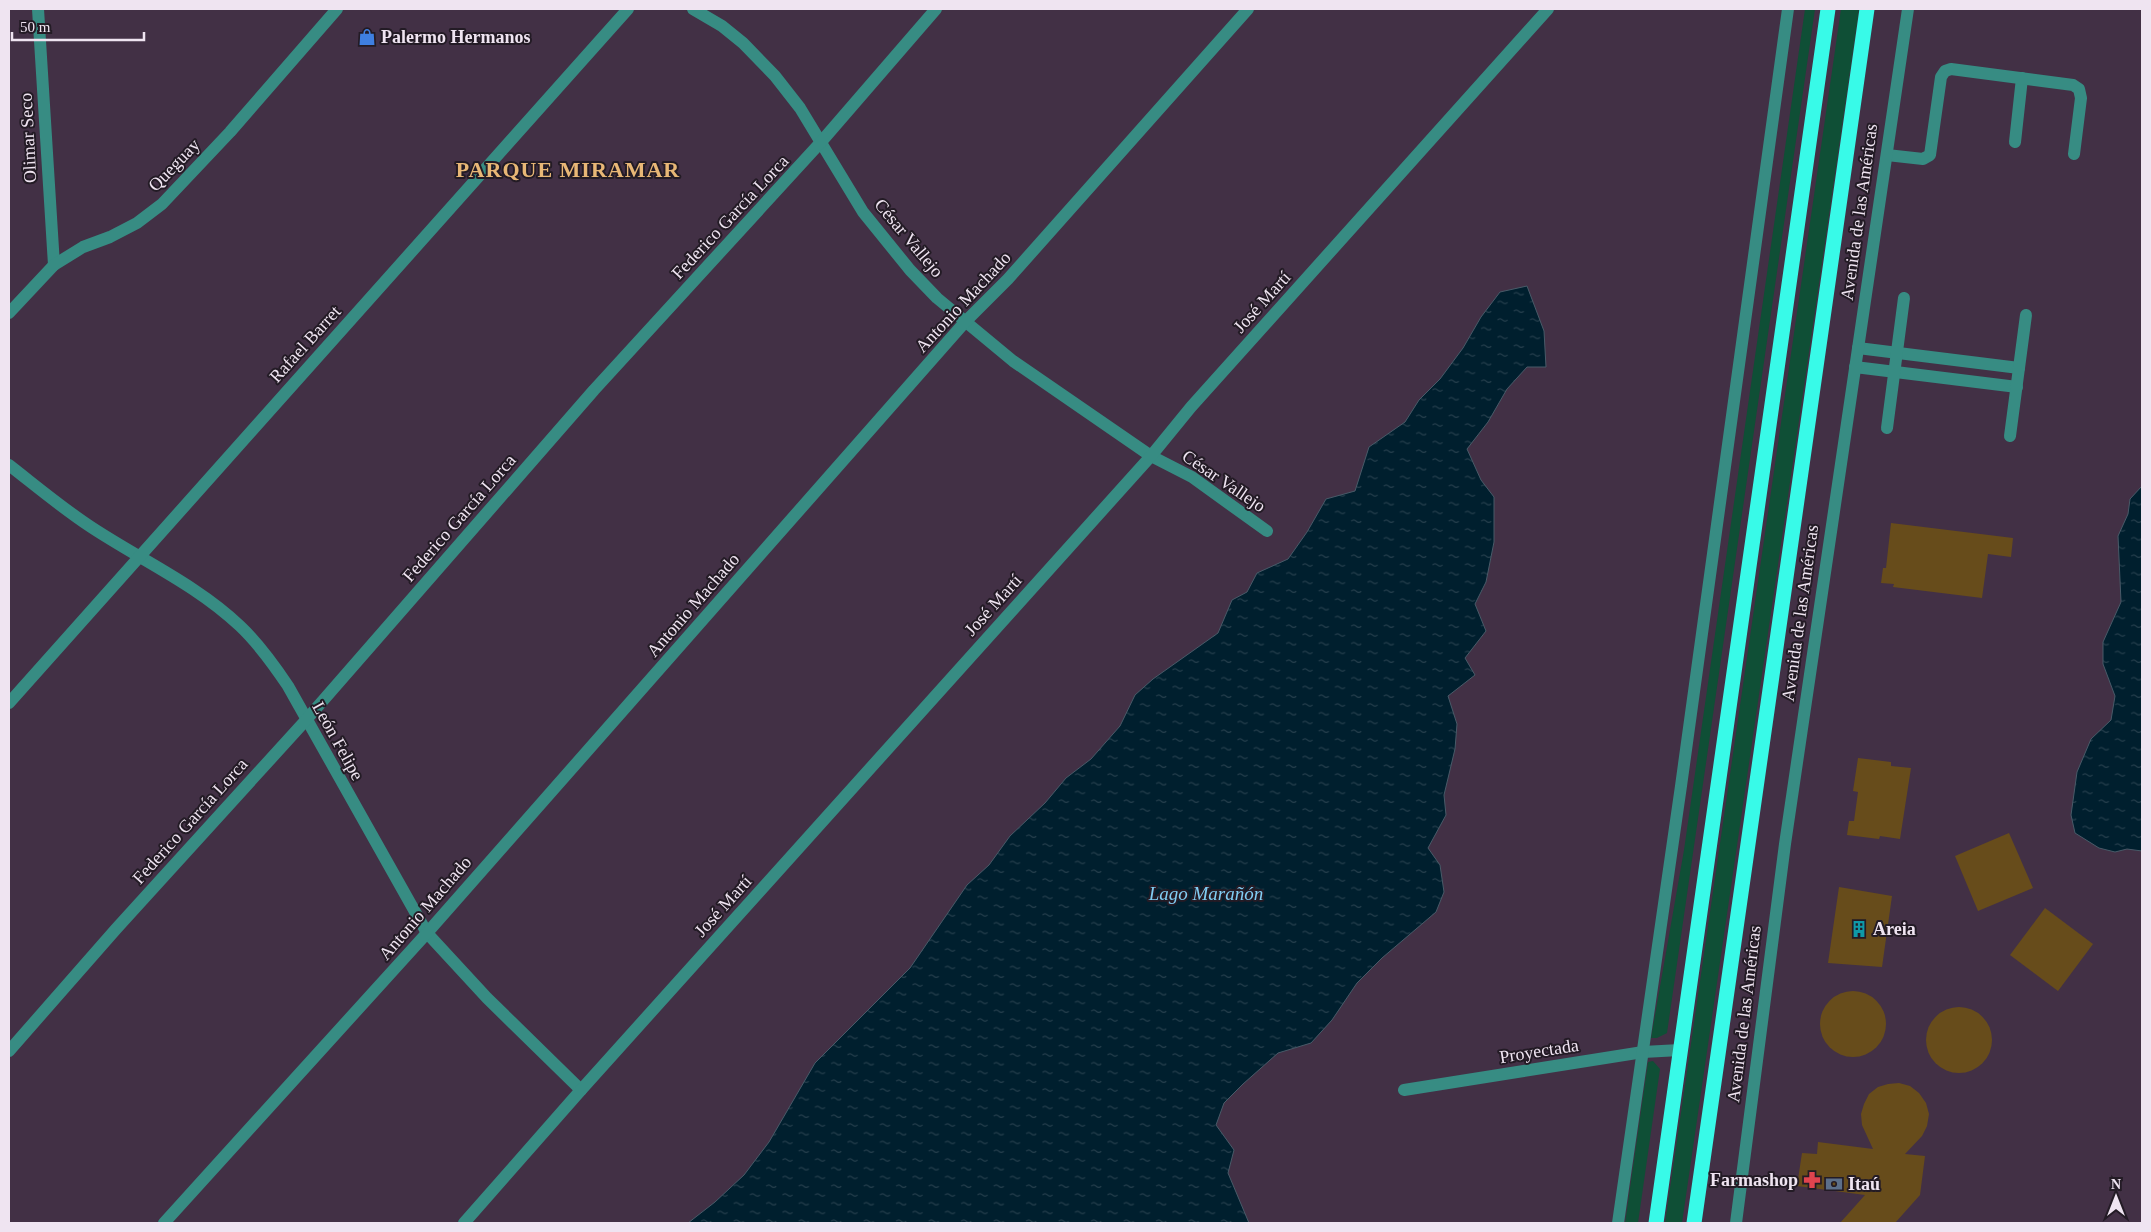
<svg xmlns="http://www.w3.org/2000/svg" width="2151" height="1232" font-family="'Times New Roman',serif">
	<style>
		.grass { fill: #0f4f36 }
		.water { fill: url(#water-ripples); stroke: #485a68 }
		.building { fill: #674c1b }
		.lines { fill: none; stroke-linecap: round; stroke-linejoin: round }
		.minor { stroke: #378c83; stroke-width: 12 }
		.highway { stroke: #38fae8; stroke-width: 15 }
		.labels { text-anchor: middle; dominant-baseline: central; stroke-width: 4; stroke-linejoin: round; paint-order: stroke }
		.poi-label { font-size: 18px; font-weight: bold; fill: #efe4f1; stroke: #231b25; text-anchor: start }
		.street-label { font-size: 18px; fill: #efe4f1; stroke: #231b25 }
		.water-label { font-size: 19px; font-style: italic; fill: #81cdf3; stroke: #231b25 }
		.district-label { font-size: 22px; font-weight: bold; letter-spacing: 1px; fill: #e8b776; stroke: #231b25 }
	</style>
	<defs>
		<pattern id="water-ripples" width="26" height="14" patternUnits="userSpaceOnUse" patternTransform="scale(1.25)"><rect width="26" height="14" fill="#001f2e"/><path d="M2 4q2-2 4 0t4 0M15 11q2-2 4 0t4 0" fill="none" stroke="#263f4d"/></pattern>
	</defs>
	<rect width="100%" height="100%" fill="#423045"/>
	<g class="grass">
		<path d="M 1805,9 L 1815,9 L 1667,1033 L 1657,1038 L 1651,1038 L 1684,850 Z"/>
		<path d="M 1841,9 L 1859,9 L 1682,1223 L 1665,1223 Z"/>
		<path d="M 1653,1061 L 1660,1069 L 1638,1223 L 1625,1223 L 1648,1062 Z"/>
	</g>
	<g class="water">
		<path d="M 1527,286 L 1544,331 L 1546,367 L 1527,367 L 1507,389 L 1488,422 L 1467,449 L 1481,480 L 1494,497 L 1494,542 L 1486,582 L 1475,604 L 1486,631 L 1465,658 L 1475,675 L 1448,696 L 1457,724 L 1455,749 L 1444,795 L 1446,815 L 1428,848 L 1440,865 L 1444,892 L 1436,912 L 1382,958 L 1357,983 L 1332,1020 L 1311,1043 L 1278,1053 L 1243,1084 L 1224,1103 L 1216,1125 L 1234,1150 L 1228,1173 L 1249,1223 L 688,1223 L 715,1202 L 744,1175 L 769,1142 L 815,1063 L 910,968 L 967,885 L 989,865 L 1010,836 L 1045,803 L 1066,778 L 1091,759 L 1120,726 L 1135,695 L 1153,679 L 1218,633 L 1232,600 L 1247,592 L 1257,573 L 1288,559 L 1307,532 L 1326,499 L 1355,491 L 1369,447 L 1405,422 L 1419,400 L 1440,379 L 1463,348 L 1481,317 L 1500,292 Z"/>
		<path d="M 2142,486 L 2142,851 L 2127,849 L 2115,852 L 2099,848 L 2075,833 L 2071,815 L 2077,772 L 2091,739 L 2111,720 L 2115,696 L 2103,664 L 2103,642 L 2121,602 L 2118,536 L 2128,514 L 2130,499 Z"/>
	</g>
	<g class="building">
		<path d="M 1891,523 L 2013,538 L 2011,557 L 1988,554 L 1982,598 L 1893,587 L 1894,584 L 1881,583 L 1883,568 L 1886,568 Z"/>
		<path d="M 1858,758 L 1891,762 L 1891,766 L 1911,768 L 1900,839 L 1880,836 L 1879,839 L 1847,835 L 1849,821 L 1854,821 L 1858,792 L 1853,791 Z"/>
		<path d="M 2009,833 L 2033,888 L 1978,911 L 1955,856 Z"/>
		<path d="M 1839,887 L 1892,896 L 1882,967 L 1828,963 Z"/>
		<path d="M 2045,908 L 2093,944 L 2058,991 L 2010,955 Z"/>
		<circle cx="1853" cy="1024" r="33"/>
		<circle cx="1959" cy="1040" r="33"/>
		<path d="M 1899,1083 L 1910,1086 L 1919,1093 L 1926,1103 L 1929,1114 L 1927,1126 L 1922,1136 L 1905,1154 L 1925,1156 L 1920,1195 L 1895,1223 L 1840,1223 L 1865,1195 L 1797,1186 L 1802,1153 L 1817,1154 L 1818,1142 L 1873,1149 L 1862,1125 L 1861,1114 L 1864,1104 L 1869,1094 L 1878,1087 L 1888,1084 Z"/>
	</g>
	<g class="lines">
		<g class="minor">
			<path d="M 38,9 L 54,265"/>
			<path d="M 693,9 L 722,26 L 743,43 L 775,76 L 800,108 L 863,212 L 910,270 L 937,298 L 1013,361 L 1151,456 L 1192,477 L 1267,531"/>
			<path d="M 2015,142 L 2022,78"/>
			<path d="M 1887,155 L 1923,159 L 1930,155 L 1941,77 L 1945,71 L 1951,69 L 2073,85 L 2079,89 L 2081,98 L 2074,154"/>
			<path d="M 9,313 L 54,265 L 83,247 L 110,237 L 137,223 L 162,204 L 230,132 L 337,9"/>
			<path d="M 1858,348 L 2019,368"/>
			<path d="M 1855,367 L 2017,387"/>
			<path d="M 1887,428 L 1904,298"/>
			<path d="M 2010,436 L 2026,315"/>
			<path d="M 9,465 C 36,486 62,508 91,527 C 141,560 197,585 240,626 C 259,644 274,665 288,686 L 427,933 L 487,998 L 581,1090"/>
			<path d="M 9,703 L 628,9"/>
			<path d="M 9,1051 L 116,929 L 306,720 L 594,390 L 821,142 L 936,9"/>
			<path d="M 1404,1090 L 1643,1052 L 1680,1050"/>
			<path d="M 164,1223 L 427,933 L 965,322 L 1008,279 L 1248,9"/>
			<path d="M 464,1223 L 581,1090 L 1151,456 L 1191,407 L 1548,9"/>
			<path d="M 1618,1223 L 1681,786 L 1788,9"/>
			<path d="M 1736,1223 L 1785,844 L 1908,9"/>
		</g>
		<g class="highway">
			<path d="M 1656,1223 L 1828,9"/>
			<path d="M 1694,1223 L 1867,9"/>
		</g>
	</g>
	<defs>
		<g id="shop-bare" transform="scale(1.35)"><path d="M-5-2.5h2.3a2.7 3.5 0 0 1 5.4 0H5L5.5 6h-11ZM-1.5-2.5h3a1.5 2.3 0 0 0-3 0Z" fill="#3f7fe0" stroke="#231b25" stroke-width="2.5" paint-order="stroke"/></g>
		<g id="building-bare" transform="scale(1.35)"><path d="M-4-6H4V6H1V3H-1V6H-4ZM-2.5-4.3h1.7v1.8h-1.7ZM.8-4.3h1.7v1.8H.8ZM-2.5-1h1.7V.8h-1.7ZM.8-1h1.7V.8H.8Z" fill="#0f9aa8" stroke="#231b25" stroke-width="2.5" paint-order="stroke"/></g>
		<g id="pharmacy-bare" transform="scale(1.35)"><path d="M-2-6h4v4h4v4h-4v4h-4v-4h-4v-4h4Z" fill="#e0444e" stroke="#231b25" stroke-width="2.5" paint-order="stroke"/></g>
		<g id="bank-bare" transform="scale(1.35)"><path d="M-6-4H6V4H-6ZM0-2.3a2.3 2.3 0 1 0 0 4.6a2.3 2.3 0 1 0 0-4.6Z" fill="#5c6f8a" stroke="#231b25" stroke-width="2.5" paint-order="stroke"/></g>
	</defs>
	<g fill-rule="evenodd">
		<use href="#shop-bare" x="367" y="37"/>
		<use href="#building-bare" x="1859" y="929"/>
		<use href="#pharmacy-bare" x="1812" y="1180"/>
		<use href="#bank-bare" x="1834" y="1184"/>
	</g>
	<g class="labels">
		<g class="poi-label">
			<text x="381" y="37">Palermo Hermanos</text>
			<text x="1873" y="929">Areia</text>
			<text x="1798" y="1180" text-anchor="end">Farmashop</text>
			<text x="1848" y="1184">Itaú</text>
		</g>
		<g class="street-label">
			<text transform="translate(28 138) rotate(-93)">Olimar Seco</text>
			<text transform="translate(174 165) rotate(-46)">Queguay</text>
			<text transform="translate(1859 212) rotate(-82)">Avenida de las Américas</text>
			<text transform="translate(730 217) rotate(-47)">Federico García Lorca</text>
			<text transform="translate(909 238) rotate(50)">César Vallejo</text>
			<text transform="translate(963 302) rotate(-47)">Antonio Machado</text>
			<text transform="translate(1262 302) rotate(-48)">José Martí</text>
			<text transform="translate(305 344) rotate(-48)">Rafael Barret</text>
			<text transform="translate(1224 481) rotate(34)">César Vallejo</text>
			<text transform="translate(459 518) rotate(-49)">Federico García Lorca</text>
			<text transform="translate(693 605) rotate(-49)">Antonio Machado</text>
			<text transform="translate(993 605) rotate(-48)">José Martí</text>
			<text transform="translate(1800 613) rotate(-82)">Avenida de las Américas</text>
			<text transform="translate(338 741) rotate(61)">León Felipe</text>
			<text transform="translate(190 821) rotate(-48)">Federico García Lorca</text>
			<text transform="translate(723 906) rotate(-48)">José Martí</text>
			<text transform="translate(425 908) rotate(-49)">Antonio Machado</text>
			<text transform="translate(1744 1014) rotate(-83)">Avenida de las Américas</text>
			<text transform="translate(1539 1051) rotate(-9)">Proyectada</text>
		</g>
		<g class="water-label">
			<text x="1206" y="893">Lago Marañón</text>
		</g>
		<g class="district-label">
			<text x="568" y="169">PARQUE MIRAMAR</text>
		</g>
	</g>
	<rect width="2151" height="1232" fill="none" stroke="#efe4f1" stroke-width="20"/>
	<g transform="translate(2116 1197)" stroke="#231b25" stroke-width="4" paint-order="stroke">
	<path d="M0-4L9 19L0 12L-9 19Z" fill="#efe4f1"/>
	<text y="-8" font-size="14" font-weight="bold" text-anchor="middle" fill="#efe4f1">N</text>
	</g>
	<path d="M12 32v8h132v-8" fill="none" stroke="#efe4f1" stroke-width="2.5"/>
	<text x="20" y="32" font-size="15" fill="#efe4f1" stroke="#231b25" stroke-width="4" paint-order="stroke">50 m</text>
</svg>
